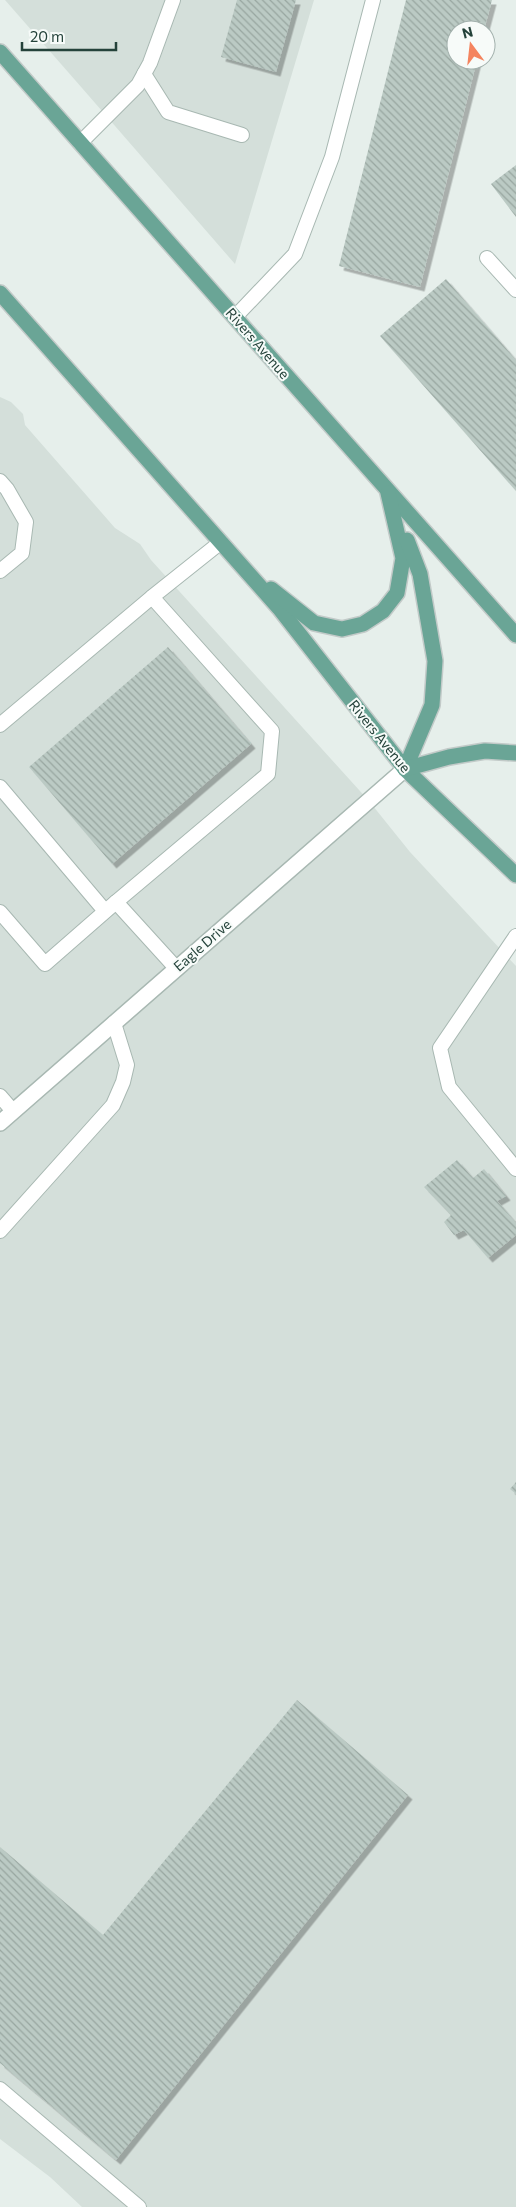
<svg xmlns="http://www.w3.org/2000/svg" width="516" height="2207" font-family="Commissioner,sans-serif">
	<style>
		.built { fill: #d4dfda }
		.building { fill: url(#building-back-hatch); filter: url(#shadow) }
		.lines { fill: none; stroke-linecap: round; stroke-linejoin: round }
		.service-casing { stroke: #a8b8b2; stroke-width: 16 }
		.tertiary-casing { stroke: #a8b8b2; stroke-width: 18 }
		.primary-casing { stroke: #c2cac8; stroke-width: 18 }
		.service { stroke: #fff; stroke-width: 14 }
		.tertiary { stroke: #fff; stroke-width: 15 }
		.primary { stroke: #6aa596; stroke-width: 15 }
		.labels { text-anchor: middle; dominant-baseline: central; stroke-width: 4; stroke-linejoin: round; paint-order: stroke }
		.street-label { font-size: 14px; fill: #24423a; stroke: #f7fbf9 }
	</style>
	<defs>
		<pattern id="building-back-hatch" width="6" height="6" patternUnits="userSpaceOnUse" patternTransform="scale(1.25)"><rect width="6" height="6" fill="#bbcac4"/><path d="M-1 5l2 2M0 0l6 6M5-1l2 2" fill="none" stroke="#98a6a0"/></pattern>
		<filter id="shadow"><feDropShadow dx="4.5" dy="4.5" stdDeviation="0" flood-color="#0004"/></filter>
	</defs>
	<rect width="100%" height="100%" fill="#e6efeb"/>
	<g class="built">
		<path d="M 5,0 L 314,0 L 235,264 L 82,88 Z"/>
		<path d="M 0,397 L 11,402 L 23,414 L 25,425 L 115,528 L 140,544 L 151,560 L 369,801 L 410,852 L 516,966 L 516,2207 L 82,2207 L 50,2177 L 0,2139 Z"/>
	</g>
	<g class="building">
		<path d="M 237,0 L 296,0 L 276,72 L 221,57 Z"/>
		<path d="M 406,0 L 492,0 L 484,30 L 456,30 L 456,60 L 477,60 L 420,287 L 339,266 Z"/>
		<path d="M 516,165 L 516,217 L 491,184 Z"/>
		<path d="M 446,279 L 516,360 L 516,491 L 380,336 Z"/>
		<path d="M 168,647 L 251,744 L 112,864 L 29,767 Z"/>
		<path d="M 457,1160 L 473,1178 L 484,1169 L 506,1196 L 497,1201 L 516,1223 L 516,1235 L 488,1258 L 464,1230 L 454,1235 L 444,1222 L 451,1215 L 424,1187 Z"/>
		<path d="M 516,1482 L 516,1494 L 510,1489 Z"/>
		<path d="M 297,1700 L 408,1795 L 116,2160 L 0,2063 L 0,1847 L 103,1935 Z"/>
	</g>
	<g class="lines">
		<g class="service-casing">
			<g id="service">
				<path d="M 144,74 L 168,112 L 242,135"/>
				<path d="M 80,143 L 138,85 L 150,63 L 173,0"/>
				<path d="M 487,258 L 516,290"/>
				<path d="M 235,317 L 295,254 L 332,157 L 373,0"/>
				<path d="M 0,481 L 7,489 L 26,522 L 22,553 L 0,571"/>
				<path d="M 0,725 L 152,597"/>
				<path d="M 0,787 L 105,911"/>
				<path d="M 0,912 L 45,964 L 116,902"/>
				<path d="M 516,936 L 440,1048 L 449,1087 L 516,1169"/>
				<path d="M 176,968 L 116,902 L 268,774 L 272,731 L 152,597 L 221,542"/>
				<path d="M 0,1096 L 13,1111"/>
				<path d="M 0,1231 L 113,1105 L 123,1082 L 127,1065 L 114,1023"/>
				<path d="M 0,2089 L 139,2207"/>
			</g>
		</g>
		<g class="tertiary-casing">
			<path id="tertiary" d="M 0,1123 L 405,769"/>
		</g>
		<g class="primary-casing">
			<g id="primary">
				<path d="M 0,52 L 516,635"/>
				<path d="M 0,293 L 279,608 L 405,769 L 516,875"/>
				<path d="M 271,589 L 314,623 L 342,629 L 363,624 L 383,611 L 397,593 L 403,558 L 388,493"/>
				<path d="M 405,769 L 432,705 L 435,661 L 420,574 L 407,540"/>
				<path d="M 405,769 L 449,757 L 485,751 L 516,753"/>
			</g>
		</g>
		<use href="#service" class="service"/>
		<use href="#tertiary" class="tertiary"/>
		<use href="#primary" class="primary"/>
	</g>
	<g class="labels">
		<g class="street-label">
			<text transform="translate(258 343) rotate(49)">Rivers Avenue</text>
			<text transform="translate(380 736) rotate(51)">Rivers Avenue</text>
			<text transform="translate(202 945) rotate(-41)">Eagle Drive</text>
		</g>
	</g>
	<g transform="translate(471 45) rotate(345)"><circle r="24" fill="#f7fbf9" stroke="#a3b1ad"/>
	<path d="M0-4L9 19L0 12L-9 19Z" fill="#f4845f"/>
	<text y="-8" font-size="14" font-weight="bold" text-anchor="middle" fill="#24423a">N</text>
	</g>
	<path d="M22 42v8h94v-8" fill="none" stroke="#24423a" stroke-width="2.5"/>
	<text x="30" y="42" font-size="15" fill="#24423a" stroke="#f7fbf9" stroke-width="4" paint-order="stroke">20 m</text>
</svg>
